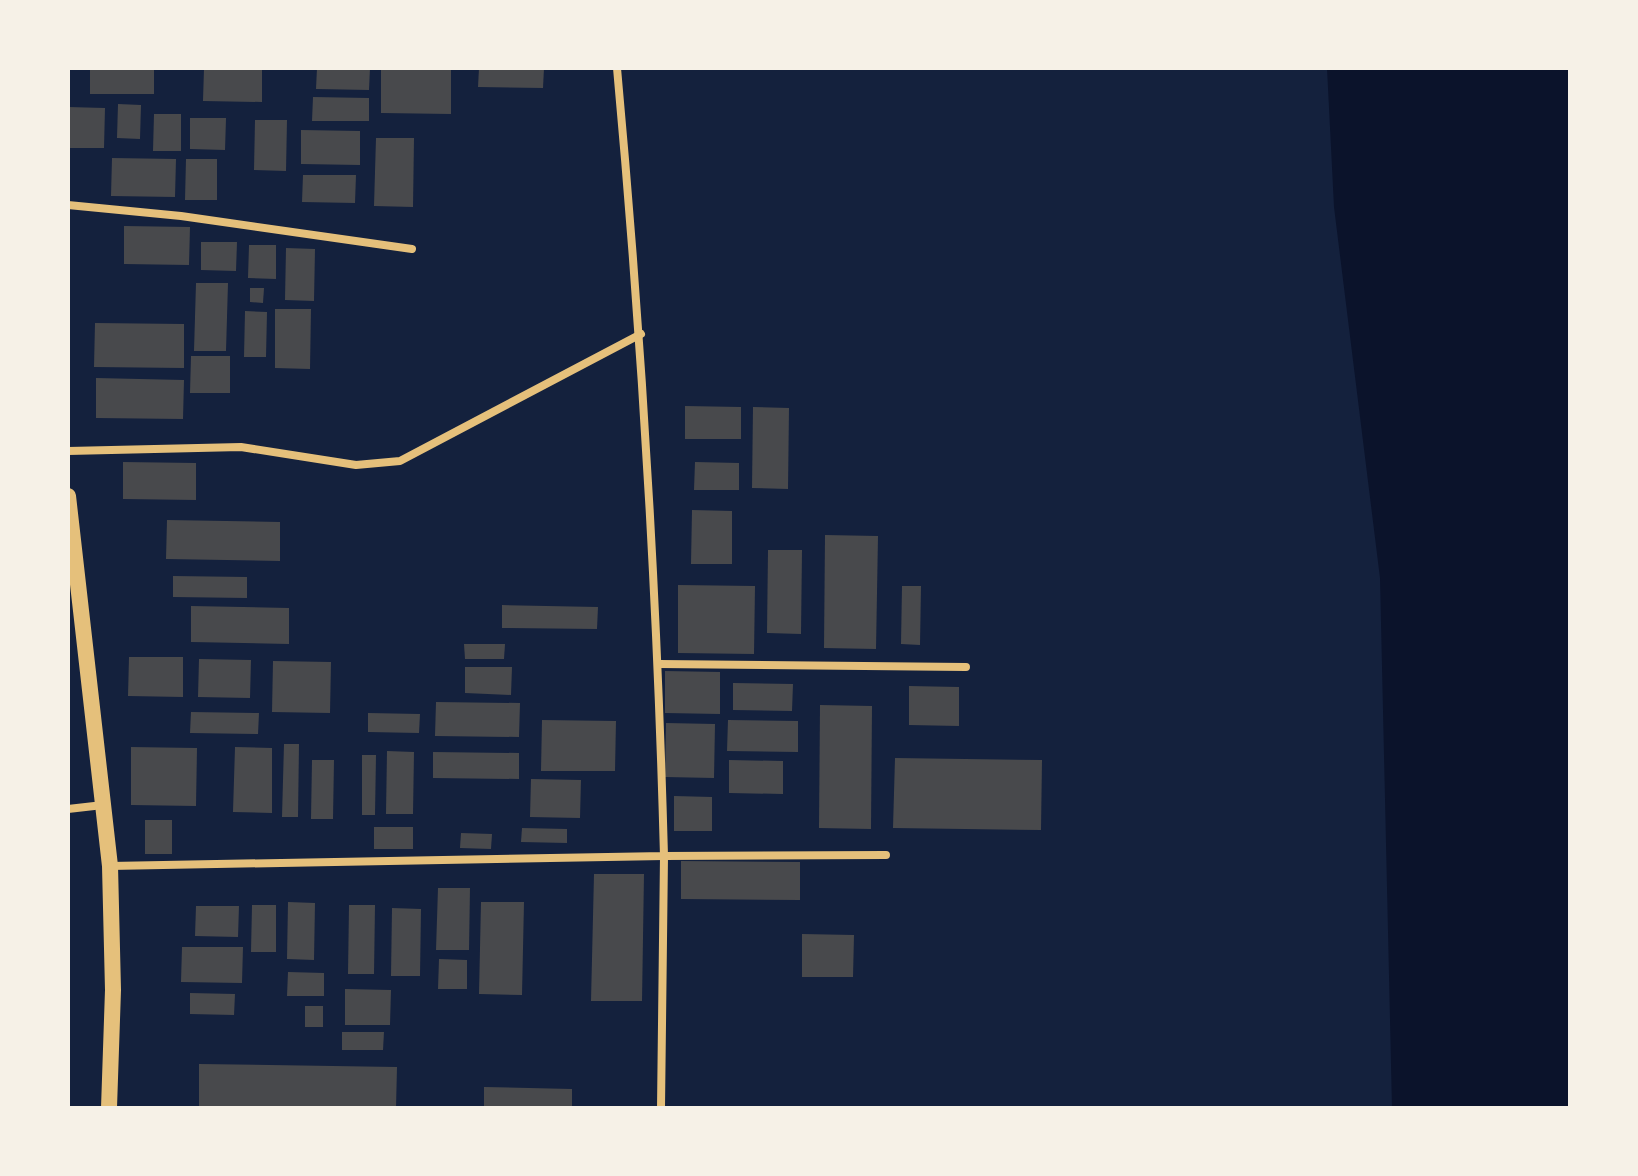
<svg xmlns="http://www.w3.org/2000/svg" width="1638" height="1176" font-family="'Varela Round',sans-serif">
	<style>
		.water { fill: #0b132b }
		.building { fill: #48494c }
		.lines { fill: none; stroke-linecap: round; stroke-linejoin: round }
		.minor { stroke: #e5c07b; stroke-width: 8 }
		.secondary { stroke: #e5c07b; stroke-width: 16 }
	</style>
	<rect width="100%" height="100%" fill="#14213d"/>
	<path class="water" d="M 1327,68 L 1570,68 L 1570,1108 L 1392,1108 L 1380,578 L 1334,207 Z"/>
	<g class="building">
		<path d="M 204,68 L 262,68 L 262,102 L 203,101 Z"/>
		<path d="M 317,68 L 370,68 L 369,90 L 316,89 Z"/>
		<path d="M 381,68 L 451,68 L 451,114 L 381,113 Z"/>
		<path d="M 479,68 L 544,68 L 543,88 L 478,87 Z"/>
		<path d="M 90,69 L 154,70 L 154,94 L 90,94 Z"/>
		<path d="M 313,97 L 369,98 L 369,121 L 312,121 Z"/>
		<path d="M 118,104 L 141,105 L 140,139 L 117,138 Z"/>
		<path d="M 68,107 L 105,108 L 104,148 L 68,148 Z"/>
		<path d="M 154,114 L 181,114 L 181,151 L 153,151 Z"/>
		<path d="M 190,118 L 226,118 L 225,150 L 190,149 Z"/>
		<path d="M 255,120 L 287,120 L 286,171 L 254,170 Z"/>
		<path d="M 301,130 L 360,131 L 360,165 L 301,164 Z"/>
		<path d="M 376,138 L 414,138 L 413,207 L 374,206 Z"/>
		<path d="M 112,158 L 176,159 L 175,197 L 111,196 Z"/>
		<path d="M 186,159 L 217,159 L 217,200 L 185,200 Z"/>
		<path d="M 303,175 L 356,175 L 355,203 L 302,202 Z"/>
		<path d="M 124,226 L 190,227 L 189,265 L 124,264 Z"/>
		<path d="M 201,242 L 237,242 L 236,271 L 201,270 Z"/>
		<path d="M 249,245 L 276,245 L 276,279 L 248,278 Z"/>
		<path d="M 286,248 L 315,249 L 314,301 L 285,300 Z"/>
		<path d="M 196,283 L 228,283 L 226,351 L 194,351 Z"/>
		<path d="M 250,288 L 264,288 L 263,303 L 250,302 Z"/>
		<path d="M 275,309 L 311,309 L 310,369 L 275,368 Z"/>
		<path d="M 245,311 L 267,312 L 266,357 L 244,357 Z"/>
		<path d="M 95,323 L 184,324 L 184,368 L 94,367 Z"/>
		<path d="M 191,356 L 230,356 L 230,393 L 190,393 Z"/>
		<path d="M 96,378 L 184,380 L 183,419 L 96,418 Z"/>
		<path d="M 685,406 L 741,407 L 741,439 L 685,439 Z"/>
		<path d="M 753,407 L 789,408 L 788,489 L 752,488 Z"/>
		<path d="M 123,462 L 196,463 L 196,500 L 123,499 Z"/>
		<path d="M 695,462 L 739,463 L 739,490 L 694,490 Z"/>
		<path d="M 692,510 L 732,511 L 732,564 L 691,564 Z"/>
		<path d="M 167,520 L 280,522 L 280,561 L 166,559 Z"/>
		<path d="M 825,535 L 878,536 L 876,649 L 824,648 Z"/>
		<path d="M 768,550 L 802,550 L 801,634 L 767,633 Z"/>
		<path d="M 173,576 L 247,577 L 247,598 L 173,597 Z"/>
		<path d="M 678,585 L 755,586 L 754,654 L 678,653 Z"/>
		<path d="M 902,586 L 921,586 L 920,645 L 901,644 Z"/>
		<path d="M 502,605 L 598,607 L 597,629 L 502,628 Z"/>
		<path d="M 191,606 L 289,608 L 289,644 L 191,642 Z"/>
		<path d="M 464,644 L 505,644 L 504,659 L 465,659 Z"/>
		<path d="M 129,657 L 183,657 L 183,697 L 128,696 Z"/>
		<path d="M 199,659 L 251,660 L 250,698 L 198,697 Z"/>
		<path d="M 273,661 L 331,662 L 330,713 L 272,712 Z"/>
		<path d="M 465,667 L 512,667 L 511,695 L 465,693 Z"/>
		<path d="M 665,671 L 720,672 L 720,714 L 665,713 Z"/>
		<path d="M 733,683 L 793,684 L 792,711 L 733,710 Z"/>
		<path d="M 909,686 L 959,687 L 959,726 L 909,725 Z"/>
		<path d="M 436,702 L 520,703 L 519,737 L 435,736 Z"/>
		<path d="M 820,705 L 872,706 L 871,829 L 819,828 Z"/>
		<path d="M 191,712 L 259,713 L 258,734 L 190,733 Z"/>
		<path d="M 368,713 L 420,714 L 419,733 L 368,732 Z"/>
		<path d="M 542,720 L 616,721 L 615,771 L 541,771 Z"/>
		<path d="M 728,720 L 798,721 L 798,752 L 727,751 Z"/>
		<path d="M 666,723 L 715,724 L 714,778 L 665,777 Z"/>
		<path d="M 284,744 L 299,744 L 298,817 L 282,817 Z"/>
		<path d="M 131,747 L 197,748 L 196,806 L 131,805 Z"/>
		<path d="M 235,747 L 272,748 L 272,813 L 233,812 Z"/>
		<path d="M 387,751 L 414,752 L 413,814 L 386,814 Z"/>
		<path d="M 433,752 L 519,753 L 519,779 L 433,778 Z"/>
		<path d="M 362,755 L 376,755 L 375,815 L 362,815 Z"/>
		<path d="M 895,758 L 1042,760 L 1041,830 L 893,828 Z"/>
		<path d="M 312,760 L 334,760 L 333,819 L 311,819 Z"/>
		<path d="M 729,760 L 783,761 L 783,794 L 729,793 Z"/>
		<path d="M 531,779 L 581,780 L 580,818 L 530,817 Z"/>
		<path d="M 674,796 L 712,797 L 712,831 L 674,831 Z"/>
		<rect x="145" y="820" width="27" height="34"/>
		<rect x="374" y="827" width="39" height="22"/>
		<path d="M 522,828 L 567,829 L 567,843 L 521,842 Z"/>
		<path d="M 461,833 L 492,834 L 491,849 L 460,848 Z"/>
		<path d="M 681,861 L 800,862 L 800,900 L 681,899 Z"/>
		<path d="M 594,874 L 644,874 L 642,1001 L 591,1001 Z"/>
		<path d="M 438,888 L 470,888 L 469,950 L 436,950 Z"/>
		<path d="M 288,902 L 315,903 L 314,960 L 287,959 Z"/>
		<path d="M 481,902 L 524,902 L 522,995 L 479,994 Z"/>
		<path d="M 252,905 L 276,905 L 276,952 L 251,952 Z"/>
		<path d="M 349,905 L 375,905 L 374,974 L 348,974 Z"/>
		<path d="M 196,906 L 239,906 L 238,937 L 195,936 Z"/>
		<path d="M 392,908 L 421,909 L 420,976 L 391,976 Z"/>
		<path d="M 802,934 L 854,935 L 853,977 L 802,977 Z"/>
		<path d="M 182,947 L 243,947 L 242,983 L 181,982 Z"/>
		<path d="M 439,959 L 467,960 L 467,989 L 438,989 Z"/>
		<path d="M 288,972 L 324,973 L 324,996 L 287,996 Z"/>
		<path d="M 345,989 L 391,990 L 390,1025 L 345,1025 Z"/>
		<path d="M 190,993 L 235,994 L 234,1015 L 190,1014 Z"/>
		<rect x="305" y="1006" width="18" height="21"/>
		<path d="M 342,1032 L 384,1032 L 383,1050 L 342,1050 Z"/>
		<path d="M 199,1064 L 397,1067 L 396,1108 L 199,1108 Z"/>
		<path d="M 484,1087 L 572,1089 L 572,1108 L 484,1108 Z"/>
	</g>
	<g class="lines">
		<g class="minor">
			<path d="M 68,205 L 181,216 L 412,249"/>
			<path d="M 68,451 L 241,447 L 356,465 L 400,461 L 641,334"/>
			<path d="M 659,664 L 966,667"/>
			<path d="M 68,809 L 103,805"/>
			<path d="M 110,866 L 664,856 C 657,592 641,331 617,68"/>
			<path d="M 661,1108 L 664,856 L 886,855"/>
		</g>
		<path class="secondary" d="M 68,496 L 110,866 L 113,990 L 109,1108"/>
	</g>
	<rect width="1638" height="1176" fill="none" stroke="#f6f1e7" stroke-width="140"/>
</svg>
